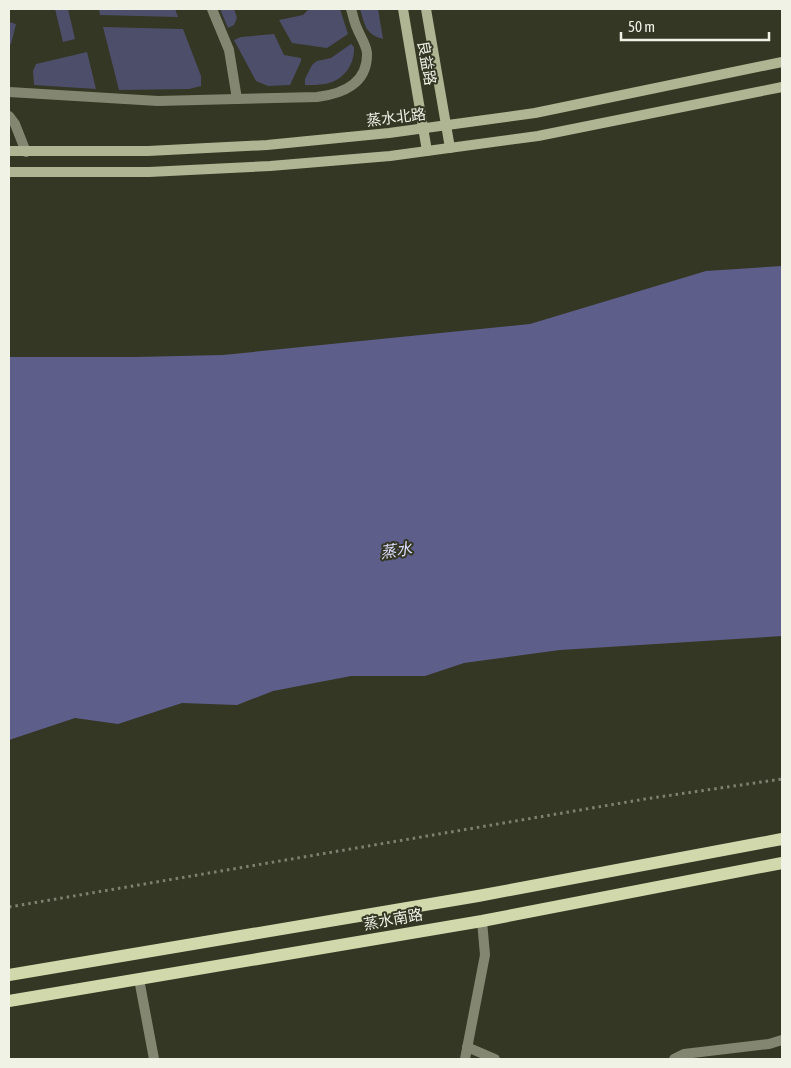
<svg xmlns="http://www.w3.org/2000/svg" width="791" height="1068" font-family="'Asap Condensed','Noto Sans SC',sans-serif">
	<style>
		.green { fill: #4d4e6a }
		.water { fill: #5e5e8a }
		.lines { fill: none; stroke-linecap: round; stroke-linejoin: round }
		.path { stroke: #7e8171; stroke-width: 3; stroke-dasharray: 2.5 4; stroke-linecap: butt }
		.lane { stroke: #838771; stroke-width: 10 }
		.street { stroke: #838771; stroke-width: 10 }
		.secondary { stroke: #afb593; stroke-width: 10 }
		.primary { stroke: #d1d8ac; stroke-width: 12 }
		.labels { text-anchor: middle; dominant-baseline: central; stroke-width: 4; stroke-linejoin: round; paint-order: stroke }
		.street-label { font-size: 15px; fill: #f0f2e6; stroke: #343724 }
		.water-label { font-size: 16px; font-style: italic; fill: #dcdefb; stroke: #343724 }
	</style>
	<rect width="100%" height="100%" fill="#343724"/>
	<g class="green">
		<path d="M 55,9 L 68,9 L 75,39 L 63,42 Z"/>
		<path d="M 99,9 L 175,9 L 178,17 L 100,15 Z"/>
		<path d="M 220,9 L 234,9 L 237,18 L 234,25 L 228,28 Z"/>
		<path d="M 309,9 L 340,9 L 348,34 L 327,48 L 292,43 L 279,20 L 303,15 Z"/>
		<path d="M 360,9 L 378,9 L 383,39 C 365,34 365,25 360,9 Z"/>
		<path d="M 9,22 L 16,24 L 11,44 L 9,45 Z"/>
		<path d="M 103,27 L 183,29 L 201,76 L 201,86 L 189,89 L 119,90 Z"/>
		<path d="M 274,34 L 284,55 L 301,58 L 301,61 L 290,85 L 268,86 L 256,81 L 234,40 L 241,37 Z"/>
		<path d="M 351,44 L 354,47 C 355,65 343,81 325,84 C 319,85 312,85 305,85 L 305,79 L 312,65 L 317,61 L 331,58 Z"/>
		<path d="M 87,52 L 96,89 L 34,85 L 33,71 L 36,64 Z"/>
	</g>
	<path class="water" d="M 782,266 L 782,636 L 560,650 L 464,663 L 425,676 L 351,676 L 273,691 L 237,705 L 182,703 L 118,724 L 75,718 L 9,740 L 9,357 L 135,357 L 223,355 L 530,324 L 706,271 Z"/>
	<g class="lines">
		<path class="path" d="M 9,907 L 645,799 L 782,779"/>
		<g class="lane">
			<path d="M 212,9 L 229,50 L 237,99"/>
			<path d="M 9,92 L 158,101 L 317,97 C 342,94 368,84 367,53 C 366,44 360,36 357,28 C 354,22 353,15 351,9"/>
			<path d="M 9,116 L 15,124 L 26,152"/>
		</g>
		<g class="street">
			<path d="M 139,979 L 154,1059"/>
			<path d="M 467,1047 L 495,1059"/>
			<path d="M 465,1059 L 485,955 L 482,921"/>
			<path d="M 674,1059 L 684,1054 L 769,1044 L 782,1040"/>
		</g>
		<g class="secondary">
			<path d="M 403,9 L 427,151"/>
			<path d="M 426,9 L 450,148"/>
			<path d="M 9,151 L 148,151 L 267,145 L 389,133 L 535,113 L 782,62"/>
			<path d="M 9,172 L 149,172 L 270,166 L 390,156 L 538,136 L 782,87"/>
		</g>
		<g class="primary">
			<path d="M 9,975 L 478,896 L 782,839"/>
			<path d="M 9,1001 L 482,921 L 782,863"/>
		</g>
	</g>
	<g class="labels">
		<g class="street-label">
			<text transform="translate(427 63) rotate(80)">良益路</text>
			<text transform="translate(396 117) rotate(-7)">蒸水北路</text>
			<text transform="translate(393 919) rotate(-10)">蒸水南路</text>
		</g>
		<g class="water-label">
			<text transform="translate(396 550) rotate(-8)">蒸水</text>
		</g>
	</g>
	<rect width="791" height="1068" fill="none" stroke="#f0f2e6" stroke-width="20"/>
	<path d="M621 32v8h148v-8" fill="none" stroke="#f0f2e6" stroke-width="2.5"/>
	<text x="628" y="32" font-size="15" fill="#f0f2e6" stroke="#343724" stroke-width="4" paint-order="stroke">50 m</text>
</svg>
